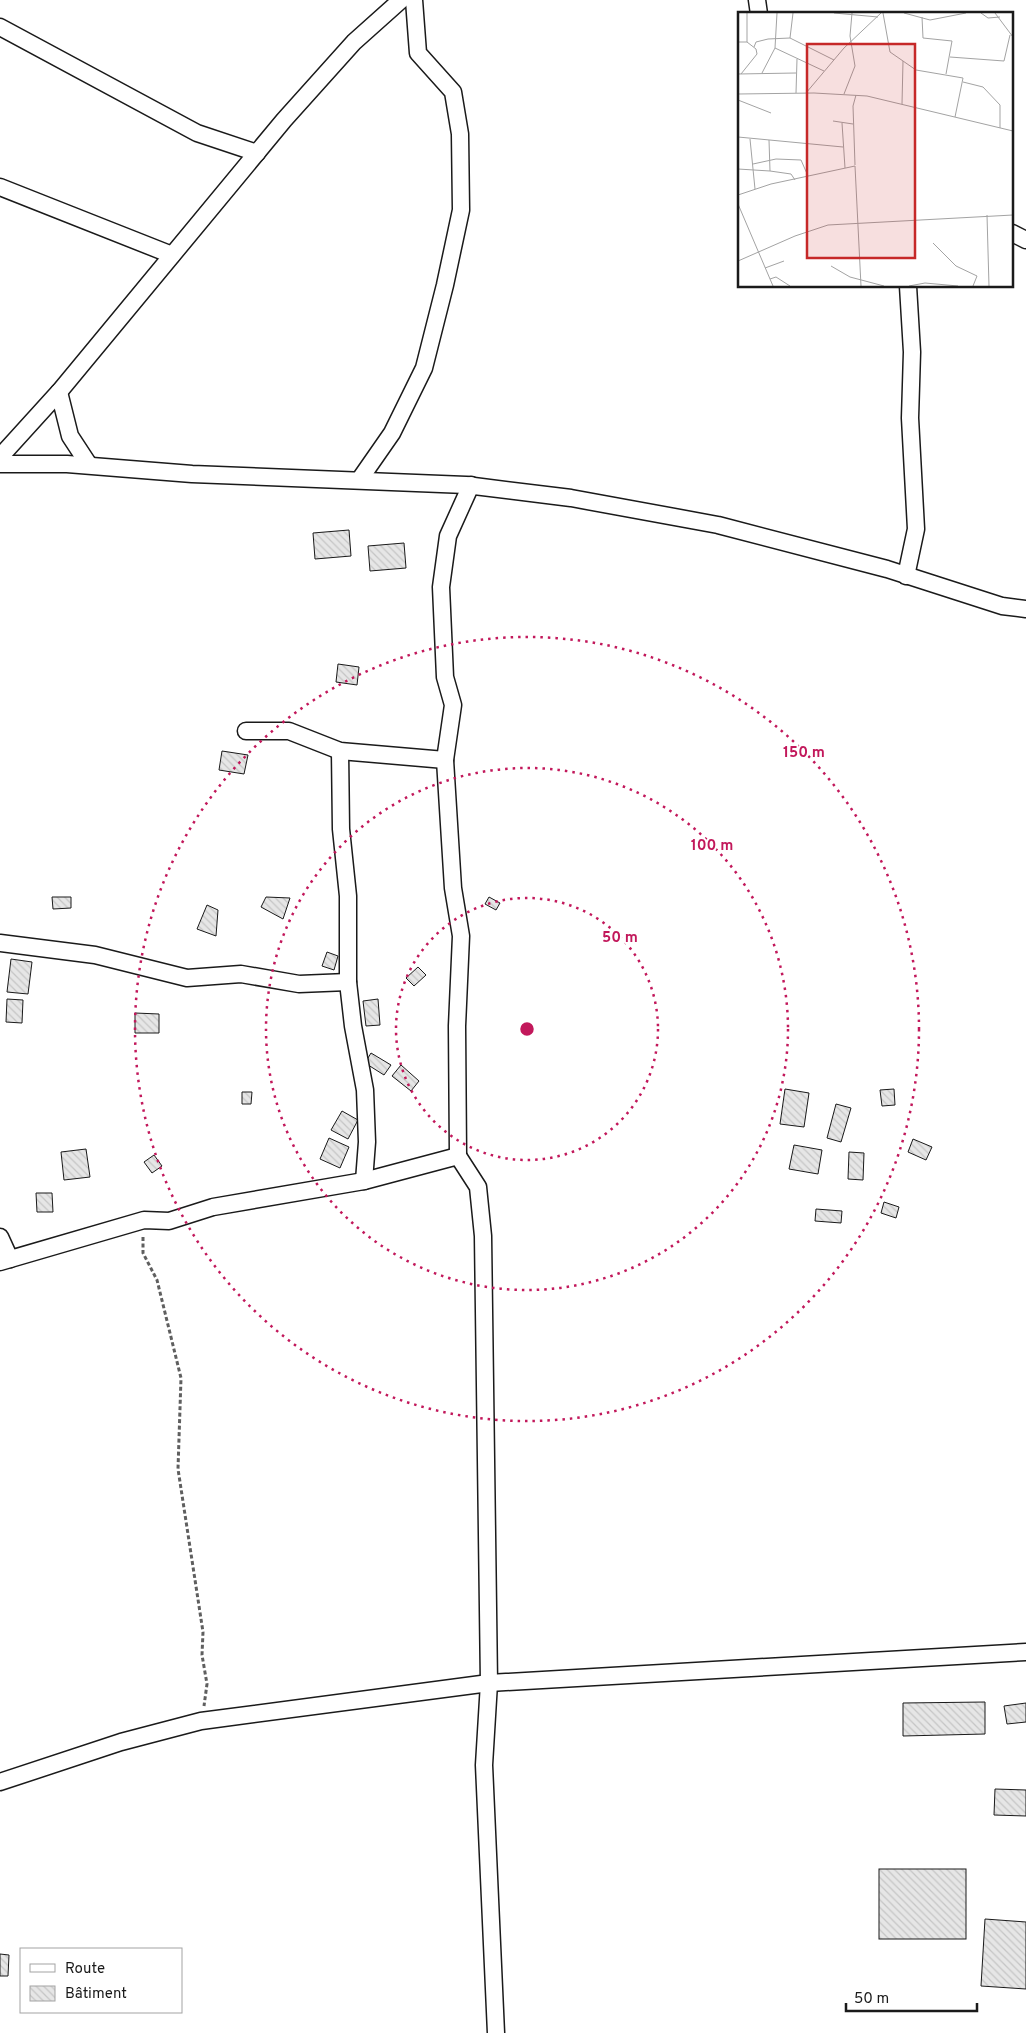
<svg xmlns="http://www.w3.org/2000/svg" width="1026" height="2033" font-family="Overpass,sans-serif">
	<style>
		.building { fill: url(#building-back-hatch); stroke: #1a1a1a }
		.lines { fill: none; stroke-linecap: round; stroke-linejoin: round }
		.minor-casing { stroke: #1a1a1a; stroke-width: 19 }
		.path { stroke: #5f5f5f; stroke-width: 3; stroke-dasharray: 4 2.5; stroke-linecap: butt }
		.minor { stroke: #fff; stroke-width: 16 }
		.ring { fill: none; stroke: #c2185b; stroke-width: 2.5; stroke-dasharray: 2.5 5 }
		.inset-road { fill: none; stroke: #a3a3a3; stroke-width: 1 }
		.view { fill: #c62828; fill-opacity: 0.15; stroke: #c62828; stroke-width: 2.5 }
		.inset-edge { fill: none; stroke: #1a1a1a; stroke-width: 2.5 }
		.centre { fill: #c2185b; stroke: #fff; stroke-width: 2.5 }
		.ring-label { font-size: 15px; text-anchor: middle; font-weight: bold; fill: #c2185b; stroke: #fff; stroke-width: 4; stroke-linejoin: round; paint-order: stroke }
	</style>
	<defs>
		<pattern id="building-back-hatch" width="6" height="6" patternUnits="userSpaceOnUse" patternTransform="scale(1.25)"><rect width="6" height="6" fill="#e6e6e6"/><path d="M-1 5l2 2M0 0l6 6M5-1l2 2" fill="none" stroke="#c5c5c5"/></pattern>
	</defs>
	<rect width="100%" height="100%" fill="#fff"/>
	<g class="building">
		<path d="M 349,530 L 351,556 L 315,559 L 313,533 Z"/>
		<path d="M 404,543 L 406,568 L 370,571 L 368,546 Z"/>
		<path d="M 338,664 L 359,667 L 357,685 L 336,682 Z"/>
		<path d="M 222,751 L 248,755 L 244,774 L 219,770 Z"/>
		<path d="M 52,897 L 71,897 L 71,908 L 53,909 Z"/>
		<path d="M 266,897 L 290,898 L 283,919 L 261,907 Z"/>
		<path d="M 489,897 L 500,903 L 496,910 L 485,904 Z"/>
		<path d="M 207,905 L 218,910 L 216,936 L 197,929 Z"/>
		<path d="M 327,952 L 338,956 L 334,970 L 322,966 Z"/>
		<path d="M 11,959 L 32,962 L 28,994 L 7,992 Z"/>
		<path d="M 418,967 L 426,975 L 414,986 L 406,978 Z"/>
		<path d="M 7,999 L 23,1000 L 22,1023 L 6,1022 Z"/>
		<path d="M 378,999 L 380,1025 L 366,1026 L 363,1001 Z"/>
		<path d="M 135,1013 L 159,1014 L 159,1033 L 135,1033 Z"/>
		<path d="M 371,1053 L 391,1065 L 384,1075 L 365,1063 Z"/>
		<path d="M 401,1065 L 419,1081 L 411,1091 L 392,1076 Z"/>
		<path d="M 785,1089 L 809,1093 L 804,1127 L 780,1124 Z"/>
		<path d="M 894,1089 L 895,1105 L 882,1106 L 880,1090 Z"/>
		<path d="M 242,1092 L 252,1092 L 251,1104 L 242,1104 Z"/>
		<path d="M 836,1104 L 851,1108 L 841,1142 L 827,1138 Z"/>
		<path d="M 342,1111 L 358,1120 L 348,1139 L 331,1130 Z"/>
		<path d="M 329,1138 L 349,1147 L 340,1168 L 320,1159 Z"/>
		<path d="M 913,1139 L 932,1147 L 926,1160 L 908,1152 Z"/>
		<path d="M 794,1145 L 822,1150 L 818,1174 L 789,1169 Z"/>
		<path d="M 86,1149 L 90,1177 L 64,1180 L 61,1152 Z"/>
		<path d="M 849,1152 L 864,1153 L 863,1180 L 848,1179 Z"/>
		<path d="M 154,1155 L 162,1166 L 152,1173 L 144,1162 Z"/>
		<path d="M 36,1193 L 52,1193 L 53,1212 L 37,1212 Z"/>
		<path d="M 884,1202 L 899,1207 L 896,1218 L 881,1213 Z"/>
		<path d="M 816,1209 L 842,1211 L 841,1223 L 815,1221 Z"/>
		<path d="M 985,1702 L 985,1734 L 903,1736 L 903,1703 Z"/>
		<path d="M 1026,1703 L 1026,1722 L 1007,1724 L 1004,1706 Z"/>
		<path d="M 995,1789 L 1026,1790 L 1026,1816 L 994,1815 Z"/>
		<rect x="879" y="1869" width="87" height="70"/>
		<path d="M 985,1919 L 1026,1922 L 1026,1989 L 981,1986 Z"/>
		<path d="M 0,1954 L 9,1955 L 8,1976 L 0,1976 Z"/>
	</g>
	<g class="lines">
		<g class="minor-casing">
			<g id="minor">
				<path d="M 757,0 L 759,14"/>
				<path d="M 0,27 L 197,133 L 257,153"/>
				<path d="M 0,187 L 172,255"/>
				<path d="M 1012,233 L 1026,240"/>
				<path d="M 59,392 L 70,436 L 89,465"/>
				<path d="M 0,457 L 59,392 L 284,120 L 354,42 L 401,0"/>
				<path d="M 0,464 L 67,464 L 192,474 L 466,485 L 571,498 L 718,525 L 887,569 L 1002,606 L 1026,609"/>
				<path d="M 360,479 L 392,433 L 424,368 L 445,285 L 461,210 L 460,134 L 453,92 L 418,53 L 414,0"/>
				<path d="M 906,576 L 916,529 L 910,418 L 912,352 L 908,286"/>
				<path d="M 246,731 L 289,731 L 340,751 L 445,760"/>
				<path d="M 340,751 L 341,829 L 348,896 L 348,982 L 353,1026 L 365,1090 L 367,1142 L 364,1181"/>
				<path d="M 0,943 L 95,955 L 187,978 L 241,974 L 299,984 L 348,982"/>
				<path d="M 458,1156 L 457,1026 L 461,936 L 453,888 L 445,760 L 453,705 L 445,677 L 441,587 L 448,536 L 471,485"/>
				<path d="M 0,1237 L 10,1259"/>
				<path d="M 0,1262 L 144,1220 L 169,1221 L 213,1207 L 364,1181 L 458,1156 L 478,1187 L 483,1236 L 489,1683 L 484,1765 L 496,2033"/>
				<path d="M 0,1782 L 121,1742 L 201,1721 L 489,1683 L 1026,1652"/>
			</g>
		</g>
		<path class="path" d="M 143,1237 L 143,1253 L 157,1280 L 181,1378 L 178,1469 L 203,1632 L 202,1655 L 207,1684 L 204,1706"/>
		<use href="#minor" class="minor"/>
	</g>
	<g class="ring">
		<circle cx="527" cy="1029" r="131"/>
		<circle cx="527" cy="1029" r="261"/>
		<circle cx="527" cy="1029" r="392"/>
	</g>
	<g transform="translate(738 12)">
		<rect width="275" height="275" fill="#fff"/>
		<path class="inset-road" d="M 96,1 L 140,5M 145,1 L 152,40 L 178,58 L 225,66 L 217,105M 166,1 L 192,8 L 228,1M 243,1 L 250,6 L 262,5M 257,1 L 275,25M 184,5 L 185,26 L 214,29 L 208,62M 52,26 L 55,1M 0,30 L 9,30 L 18,37 L 19,42 L 3,62M 9,30 L 9,1M 16,35 L 18,30 L 30,27 L 52,26 L 96,48M 37,36 L 39,1M 212,45 L 266,49 L 272,23M 24,61 L 37,36 L 86,59M 0,62 L 58,61M 225,70 L 245,75 L 262,93 L 262,116M 58,81 L 59,47M 68,81 L 106,36 L 143,1M 0,82 L 76,81 L 129,84 L 275,119M 106,82 L 117,54 L 112,24 L 114,1M 0,88 L 33,101M 164,92 L 165,49M 95,109 L 115,112M 104,111 L 107,156M 0,125 L 105,135M 12,127 L 17,177M 31,128 L 32,159 L 53,162 L 57,168M 15,152 L 38,147 L 63,148 L 70,164M 117,153 L 115,94 L 118,83M 0,157 L 32,159M 0,183 L 33,172 L 117,154 L 123,274M 0,192 L 35,274M 249,203 L 251,274M 195,231 L 218,254 L 239,264 L 235,274M 0,249 L 57,224 L 90,213 L 275,203M 93,254 L 112,265 L 146,274M 27,256 L 46,249M 32,267 L 38,265 L 52,274M 171,274 L 187,271 L 220,274"/>
		<path class="view" d="M 69,32 L 177,32 L 177,246 L 69,246 Z"/>
		<rect width="275" height="275" class="inset-edge"/>
	</g>
	<circle cx="527" cy="1029" r="8" class="centre"/>
	<g class="ring-label">
		<text x="804" y="757">150 m</text>
		<text x="712" y="850">100 m</text>
		<text x="620" y="942">50 m</text>
	</g>
	<rect x="20" y="1948" width="162" height="65" fill="#ffffff" stroke="#a3a3a3"/>
	<rect x="30" y="1964" width="25" height="8" fill="#ffffff" stroke="#a3a3a3"/>
	<text x="65" y="1973" font-size="15" fill="#1a1a1a">Route</text>
	<rect x="30" y="1986" width="25" height="15" fill="url(#building-back-hatch)" stroke="#a3a3a3"/>
	<text x="65" y="1998" font-size="15" fill="#1a1a1a">Bâtiment</text>
	<path d="M846 2003v8h131v-8" fill="none" stroke="#1a1a1a" stroke-width="2.5"/>
	<text x="854" y="2003" font-size="15" fill="#1a1a1a" stroke="#ffffff" stroke-width="4" paint-order="stroke">50 m</text>
</svg>
